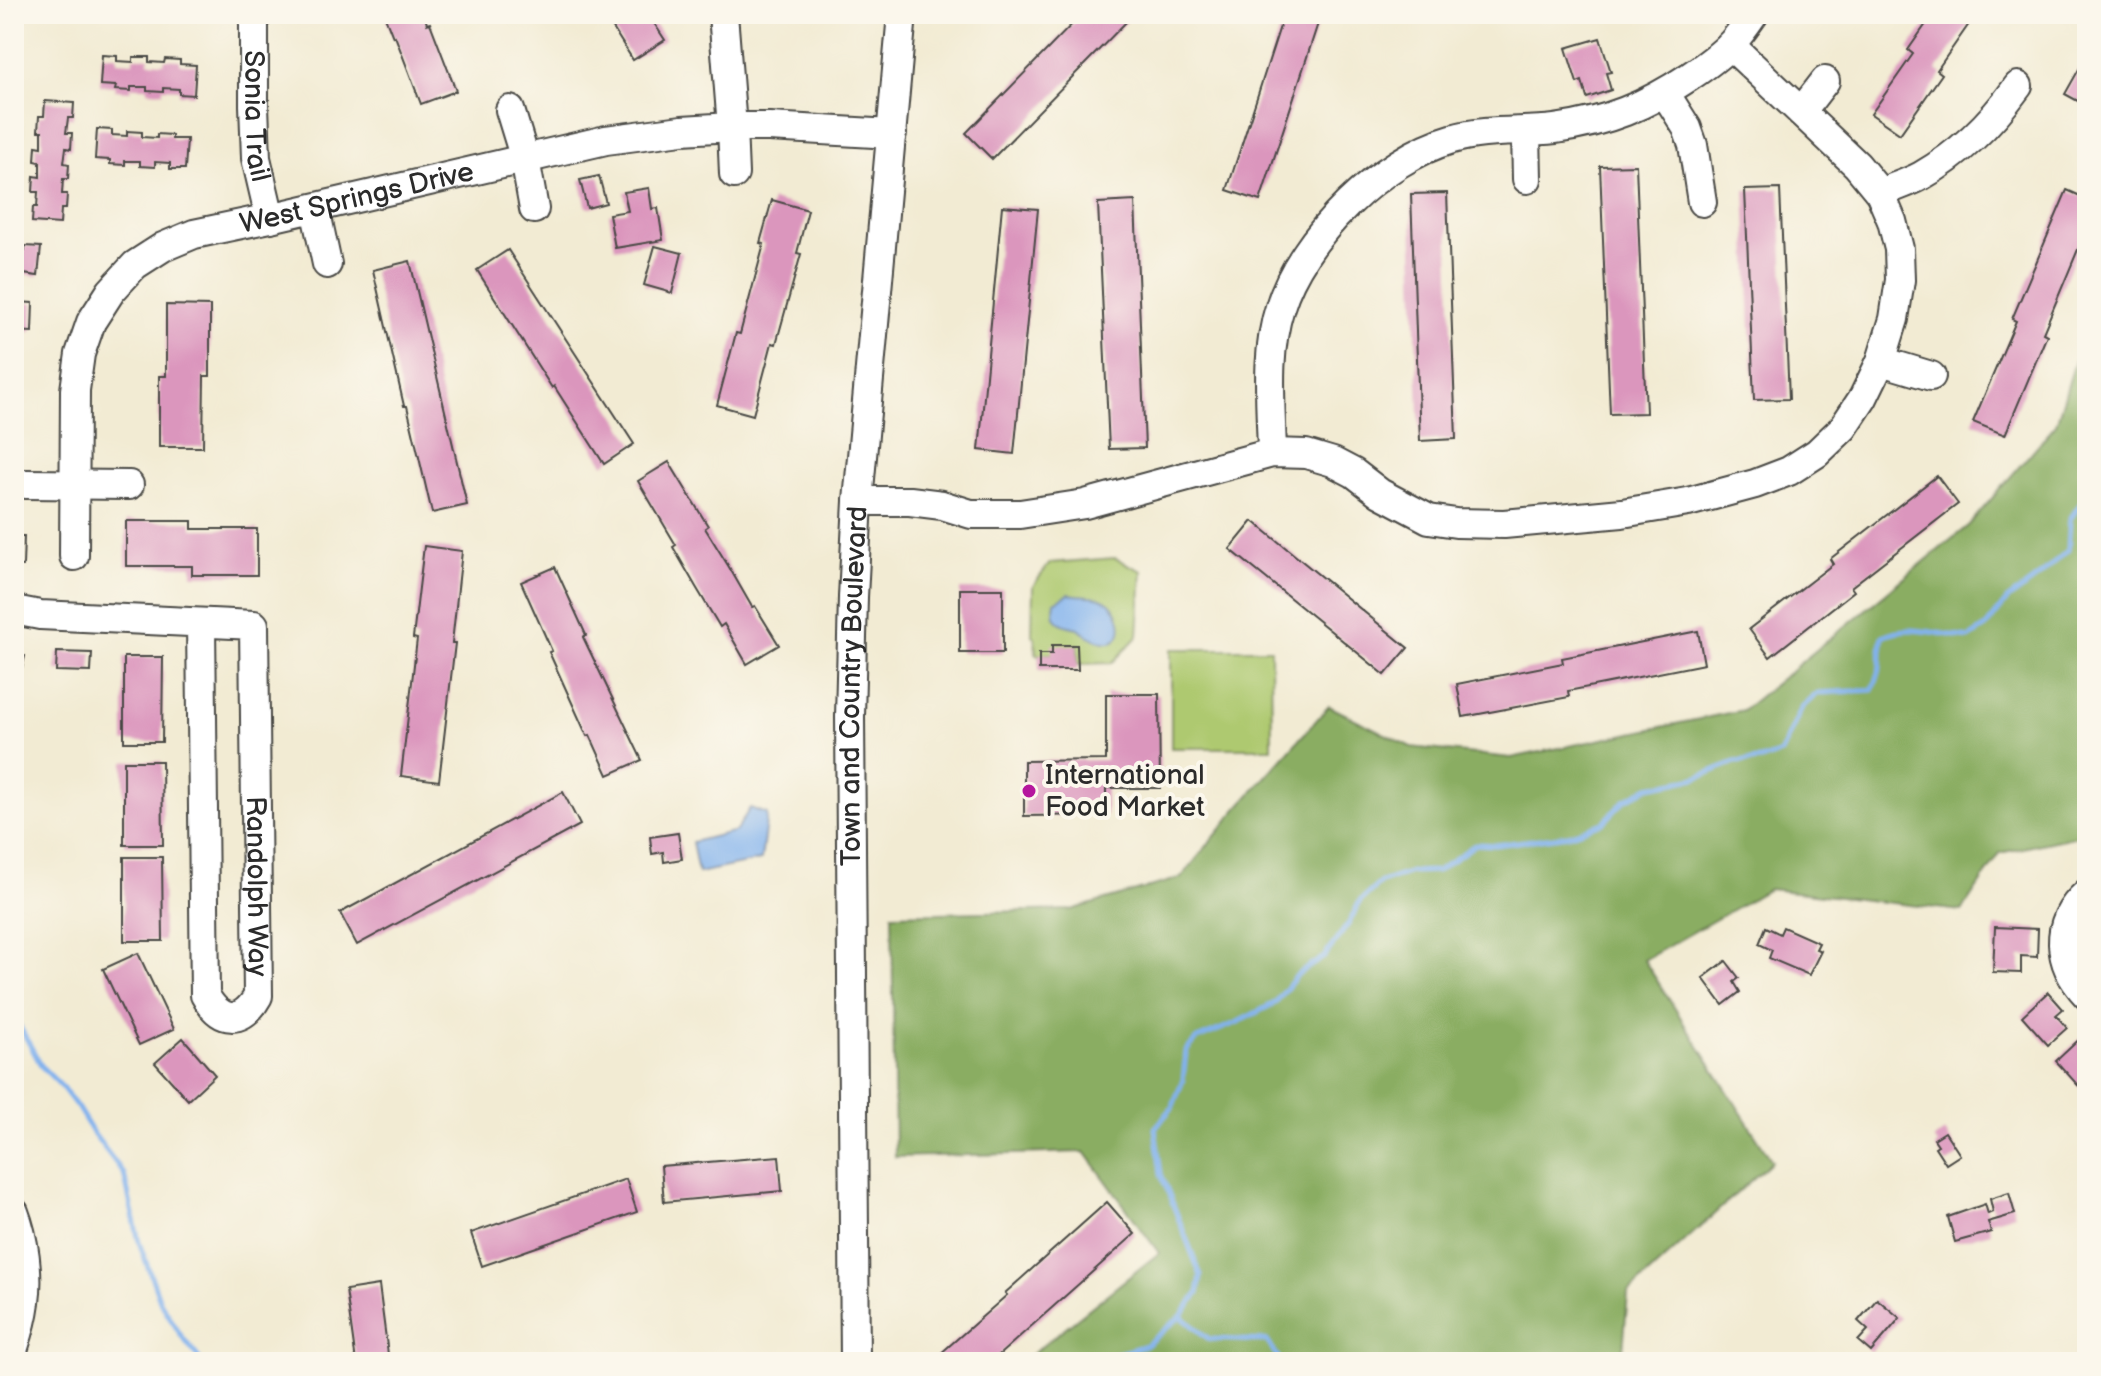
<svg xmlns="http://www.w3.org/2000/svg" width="2101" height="1376" font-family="'Balsamiq Sans',sans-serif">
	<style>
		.green { fill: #aec96f; stroke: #6c7a4d; stroke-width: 2 }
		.forest { fill: #8aad62; stroke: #5a6c46; stroke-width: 2 }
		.water { fill: #82b2ed; stroke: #566e8c; stroke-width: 2 }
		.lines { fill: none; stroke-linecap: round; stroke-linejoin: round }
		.stream { stroke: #82b2ed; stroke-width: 5 }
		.building { fill: #db96bd }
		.minor-casing { stroke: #494844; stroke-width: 32 }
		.minor { stroke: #fff; stroke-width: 28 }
		.poi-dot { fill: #b5179e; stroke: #fbf7ec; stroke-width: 3 }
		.labels { text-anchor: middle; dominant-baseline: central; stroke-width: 8; stroke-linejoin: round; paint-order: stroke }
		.street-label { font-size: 28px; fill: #2b2b2b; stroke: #fbf7ec }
		.poi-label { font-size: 28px; fill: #2b2b2b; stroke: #fbf7ec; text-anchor: start }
	</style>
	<rect width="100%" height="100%" fill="#fbf7ec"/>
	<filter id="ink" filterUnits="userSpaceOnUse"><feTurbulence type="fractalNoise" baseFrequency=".0125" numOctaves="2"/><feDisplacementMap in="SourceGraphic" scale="16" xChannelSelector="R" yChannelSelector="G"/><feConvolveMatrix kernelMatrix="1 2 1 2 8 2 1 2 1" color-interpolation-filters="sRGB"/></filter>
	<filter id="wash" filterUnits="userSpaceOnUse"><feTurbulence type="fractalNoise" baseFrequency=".006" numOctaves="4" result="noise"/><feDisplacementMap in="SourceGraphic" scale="32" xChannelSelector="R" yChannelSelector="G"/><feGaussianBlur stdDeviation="1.8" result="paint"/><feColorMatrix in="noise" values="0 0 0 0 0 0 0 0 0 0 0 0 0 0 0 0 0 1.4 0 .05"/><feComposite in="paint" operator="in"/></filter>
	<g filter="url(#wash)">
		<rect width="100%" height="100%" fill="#f2ebd3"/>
		<g class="green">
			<path d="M 1115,558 L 1142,571 L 1138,636 L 1112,663 L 1078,664 L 1077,645 L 1052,654 L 1036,655 L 1035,637 L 1032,636 L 1033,586 L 1050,563 Z"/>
			<path d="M 1171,649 L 1271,649 L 1272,748 L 1171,748 Z"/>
		</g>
		<path class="forest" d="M 2087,322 L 2087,834 L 2000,853 L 1962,911 L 1769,889 L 1644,960 L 1772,1161 L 1628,1293 L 1622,1362 L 1022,1362 L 1159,1253 L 1085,1152 L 895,1157 L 892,914 L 1071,910 L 1181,878 L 1237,809 L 1329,706 L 1411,747 L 1511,758 L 1743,710 L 1969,525 L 2056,424 Z"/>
		<g class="water">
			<path d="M 1069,594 C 1079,596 1092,595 1101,598 C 1128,608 1129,657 1093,638 C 1087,634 1083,634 1078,628 C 1060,624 1051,623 1055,602 Z"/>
			<path d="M 750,808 L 767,814 L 761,860 L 698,873 L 692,842 L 736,831 Z"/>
		</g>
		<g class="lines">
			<g class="stream">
				<path d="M 2087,438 L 2087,449"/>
				<path d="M 14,1016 L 42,1067 L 61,1086 L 77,1107 L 93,1133 L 124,1174 L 139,1242 L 160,1301 L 180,1334 L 202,1362"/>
				<path d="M 1183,1318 L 1209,1339 L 1267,1341 L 1281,1362"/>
				<path d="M 1090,1362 L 1146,1345 L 1181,1316 L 1198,1293 L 1201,1276 L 1161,1174 L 1155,1128 L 1172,1108 L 1183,1080 L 1186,1051 L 1197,1039 L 1238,1022 L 1275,1003 L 1298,974 L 1324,957 L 1349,923 L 1360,901 L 1381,882 L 1411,872 L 1437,871 L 1476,844 L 1496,845 L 1568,835 L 1603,823 L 1625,800 L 1649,787 L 1696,778 L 1735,762 L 1761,760 L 1781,753 L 1802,707 L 1818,693 L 1872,690 C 1884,669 1878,659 1883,636 C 1908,623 1942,635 1969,638 L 1986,627 L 2007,600 L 2041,575 L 2068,550 L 2070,519 L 2081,503 L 2087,488"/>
			</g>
		</g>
		<g id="blocks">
			<g class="building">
				<path d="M 384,14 L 424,14 L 427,24 L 430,23 L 456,91 L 421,104 L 395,36 L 393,37 Z"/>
				<path d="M 604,14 L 648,14 L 665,40 L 633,60 Z"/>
				<path d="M 1082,14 L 1134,14 L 992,159 L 966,133 Z"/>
				<path d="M 1284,14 L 1321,14 L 1260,201 L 1227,190 Z"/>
				<path d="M 1933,14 L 1976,14 L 1937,70 L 1942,74 L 1900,134 L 1871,114 L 1913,54 L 1908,50 Z"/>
				<path d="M 1600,38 L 1611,72 L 1606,73 L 1611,90 L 1587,98 L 1582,81 L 1577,83 L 1566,48 Z"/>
				<path d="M 102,55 L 117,56 L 117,61 L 133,62 L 133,57 L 149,57 L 149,62 L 164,63 L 165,59 L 180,60 L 180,64 L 196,65 L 194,95 L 179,94 L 179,89 L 163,88 L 163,92 L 147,91 L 147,87 L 131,87 L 131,91 L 115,90 L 116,86 L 100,85 Z"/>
				<path d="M 2087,55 L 2087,106 L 2065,94 Z"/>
				<path d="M 45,101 L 74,103 L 73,118 L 68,118 L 66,133 L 72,133 L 71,149 L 66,148 L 64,163 L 69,164 L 68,179 L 63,179 L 62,194 L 67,194 L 66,209 L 61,209 L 60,224 L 32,222 L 33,207 L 37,207 L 38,192 L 33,192 L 34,176 L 40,177 L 40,162 L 35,161 L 36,146 L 42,147 L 42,131 L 38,131 L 39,116 L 44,116 Z"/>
				<path d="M 97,129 L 112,130 L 112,135 L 127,136 L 127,131 L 142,132 L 142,137 L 157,138 L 157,134 L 172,135 L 172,139 L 187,139 L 185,169 L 170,169 L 170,163 L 155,162 L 155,167 L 140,166 L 140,161 L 125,161 L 125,165 L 110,164 L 110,160 L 95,159 Z"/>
				<path d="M 1636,165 L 1646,413 L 1610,414 L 1600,166 Z"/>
				<path d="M 599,176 L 606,203 L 587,208 L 580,180 Z"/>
				<path d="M 649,188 L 652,209 L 658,208 L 663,240 L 615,248 L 609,214 L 628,211 L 624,192 Z"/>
				<path d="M 1780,189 L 1789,399 L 1754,400 L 1745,190 Z"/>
				<path d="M 2067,190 L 2087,199 L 2087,228 L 2043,333 L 2047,335 L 2005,435 L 1973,422 L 2016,321 L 2012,319 Z"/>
				<path d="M 1447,193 L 1456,439 L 1420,441 L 1411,194 Z"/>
				<path d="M 772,200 L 808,210 L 797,253 L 801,254 L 776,344 L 772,343 L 753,415 L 717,405 L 736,333 L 740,334 L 764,244 L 760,243 Z"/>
				<path d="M 1135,201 L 1145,448 L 1109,449 L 1098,203 Z"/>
				<path d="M 1002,206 L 1038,209 L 1014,454 L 979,450 Z"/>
				<path d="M 25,246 L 41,247 L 38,276 L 23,274 L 23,280 L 14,279 L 14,251 L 25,251 Z"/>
				<path d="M 655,246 L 682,253 L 672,293 L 644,285 Z"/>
				<path d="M 508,250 L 634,444 L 604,464 L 554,386 L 552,388 L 477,270 Z"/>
				<path d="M 410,261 L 467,505 L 432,513 L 407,406 L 404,406 L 373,270 Z"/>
				<path d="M 18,302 L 33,303 L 32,332 L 14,331 L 14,307 L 18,307 Z"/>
				<path d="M 166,305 L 210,306 L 210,376 L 204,376 L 203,447 L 159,447 L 159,376 L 166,376 Z"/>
				<path d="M 669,462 L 708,526 L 705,528 L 729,567 L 752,607 L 755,606 L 779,645 L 747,664 L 724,624 L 720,627 L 696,587 L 673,547 L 676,545 L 638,481 Z"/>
				<path d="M 1937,476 L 1958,504 L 1851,587 L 1854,591 L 1770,657 L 1749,629 L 1833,564 L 1830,559 Z"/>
				<path d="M 126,521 L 192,521 L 192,529 L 257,529 L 257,575 L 192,575 L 192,566 L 126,566 Z"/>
				<path d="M 1253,521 L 1408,648 L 1385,675 L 1230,549 Z"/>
				<path d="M 14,536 L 24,536 L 23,566 L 14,565 Z"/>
				<path d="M 424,546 L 462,551 L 452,643 L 455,643 L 439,781 L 401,776 L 417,639 L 413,638 Z"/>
				<path d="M 555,567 L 586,635 L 583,637 L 642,760 L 608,775 L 590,735 L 587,736 L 549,652 L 552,651 L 521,582 Z"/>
				<rect x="960" y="589" width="43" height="64"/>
				<path d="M 1698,631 L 1704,664 L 1568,691 L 1569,697 L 1463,717 L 1457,684 L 1563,663 L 1562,658 Z"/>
				<path d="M 1052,645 L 1077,645 L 1078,670 L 1039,670 L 1039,654 L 1052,654 Z"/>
				<path d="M 57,652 L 92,653 L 91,672 L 56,671 Z"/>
				<path d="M 14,654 L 25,656 L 15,697 L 14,697 Z"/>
				<path d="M 124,657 L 163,657 L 162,742 L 124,742 Z"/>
				<path d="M 1106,694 L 1159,694 L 1160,788 L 1106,788 L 1106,815 L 1024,816 L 1024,761 L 1106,760 Z"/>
				<path d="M 124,761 L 162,761 L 163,845 L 124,845 Z"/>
				<path d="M 563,792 L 580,825 L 357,945 L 340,913 Z"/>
				<path d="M 678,833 L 682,859 L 664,862 L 663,852 L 652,854 L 650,837 Z"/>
				<path d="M 124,857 L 162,857 L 163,941 L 124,941 Z"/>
				<path d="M 1766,927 L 1780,934 L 1783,927 L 1819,943 L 1816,949 L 1821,951 L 1809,975 L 1769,958 L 1772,950 L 1759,944 Z"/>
				<path d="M 1995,927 L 2038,929 L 2037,957 L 2021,956 L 2021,973 L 1993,972 Z"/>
				<path d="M 138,953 L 174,1029 L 139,1045 L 103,969 Z"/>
				<path d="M 1726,961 L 1739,978 L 1734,982 L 1740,992 L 1723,1005 L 1703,978 Z"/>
				<path d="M 2048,992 L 2063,1009 L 2056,1015 L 2067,1028 L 2048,1045 L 2022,1016 Z"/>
				<path d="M 2087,1032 L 2087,1088 L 2083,1091 L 2056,1061 Z"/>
				<path d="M 183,1038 L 215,1075 L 188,1100 L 155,1063 Z"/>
				<path d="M 1945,1132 L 1960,1155 L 1946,1164 L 1935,1147 L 1938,1145 L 1934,1139 Z"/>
				<path d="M 779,1156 L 782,1191 L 664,1202 L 661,1166 Z"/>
				<path d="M 626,1179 L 637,1212 L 482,1266 L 471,1233 Z"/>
				<path d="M 2009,1193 L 2015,1214 L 1988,1222 L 1991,1232 L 1955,1242 L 1948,1217 L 1985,1204 L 1988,1214 L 1993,1212 L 1990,1199 Z"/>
				<path d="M 1107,1202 L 1135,1234 L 991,1362 L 931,1362 L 1007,1295 L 1005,1293 Z"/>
				<path d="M 379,1285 L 389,1362 L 356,1362 L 346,1290 Z"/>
				<path d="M 1877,1299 L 1900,1318 L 1871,1352 L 1858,1341 L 1868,1330 L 1858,1321 Z"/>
			</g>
		</g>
	</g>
	<g filter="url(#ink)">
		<use href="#blocks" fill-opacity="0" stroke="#494844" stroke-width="2"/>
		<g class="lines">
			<g class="minor-casing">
				<g id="minor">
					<path id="s1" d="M 254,14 L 254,105 L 256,158 L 270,218"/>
					<path d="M 723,14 L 732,127 L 734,174"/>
					<path d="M 1665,93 L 1687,128 L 1693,145 L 1702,202"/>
					<path d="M 510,110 L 525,159 L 534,209"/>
					<path d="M 1801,112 L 1825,81"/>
					<path d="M 1526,131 L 1527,179"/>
					<path d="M 1880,193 C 1894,187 1908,183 1921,176 C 1960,154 1992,122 2018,86"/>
					<path d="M 315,208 L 327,264"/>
					<path d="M 1881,361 L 1931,376"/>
					<path d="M 1272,453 C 1271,405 1265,354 1280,307 C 1301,237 1382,159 1452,139 C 1485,129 1521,133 1555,129 C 1606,122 1646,106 1689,77 C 1704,67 1720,56 1732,43 C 1740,34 1747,24 1754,14"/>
					<path d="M 26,484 L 129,485"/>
					<path d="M 858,501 L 910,501 L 942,505 L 971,514 L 1020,514 L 1085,504 L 1272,453 L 1306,454 L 1333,462 L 1354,473 L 1380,493 L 1429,519 L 1456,523 L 1504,524 L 1622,513 L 1688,502 L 1755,484 L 1789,471 L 1817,453 L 1843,428 L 1863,398 L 1881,361 L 1894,319 L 1900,280 L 1899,249 L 1892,221 L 1880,193 L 1857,165 L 1730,45"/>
					<path id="s2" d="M 74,556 L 75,390 L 80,354 L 91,322 L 111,291 L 135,265 L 163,247 L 194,234 L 270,218 L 606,140 L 682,130 L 732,127 L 769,127 L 892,134"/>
					<path id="s3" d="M 14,610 L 40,615 L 254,625 L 258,996 C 242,1025 220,1023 205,995 L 201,623"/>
					<path d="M 2087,893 C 2053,923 2057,964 2087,995"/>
					<path d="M 14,1212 C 24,1238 29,1274 25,1302 C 23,1318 19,1332 14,1347"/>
					<path id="s4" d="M 855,1362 L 850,717 L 853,597 L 858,501 L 902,14"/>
				</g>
			</g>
			<use href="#minor" class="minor"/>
		</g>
	</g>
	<circle class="poi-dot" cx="1029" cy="791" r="8"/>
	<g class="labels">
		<g class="street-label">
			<text stroke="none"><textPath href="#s1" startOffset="102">Sonia Trail</textPath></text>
			<text stroke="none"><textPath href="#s2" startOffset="542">West Springs Drive</textPath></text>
			<text stroke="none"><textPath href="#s4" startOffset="676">Town and Country Boulevard</textPath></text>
			<text stroke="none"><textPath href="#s3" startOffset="502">Randolph Way</textPath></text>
		</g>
		<g class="poi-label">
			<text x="1045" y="775">International<tspan x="1045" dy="32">Food Market</tspan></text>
		</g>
	</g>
	<rect width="2101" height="1376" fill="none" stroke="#fbf7ec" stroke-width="48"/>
</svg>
